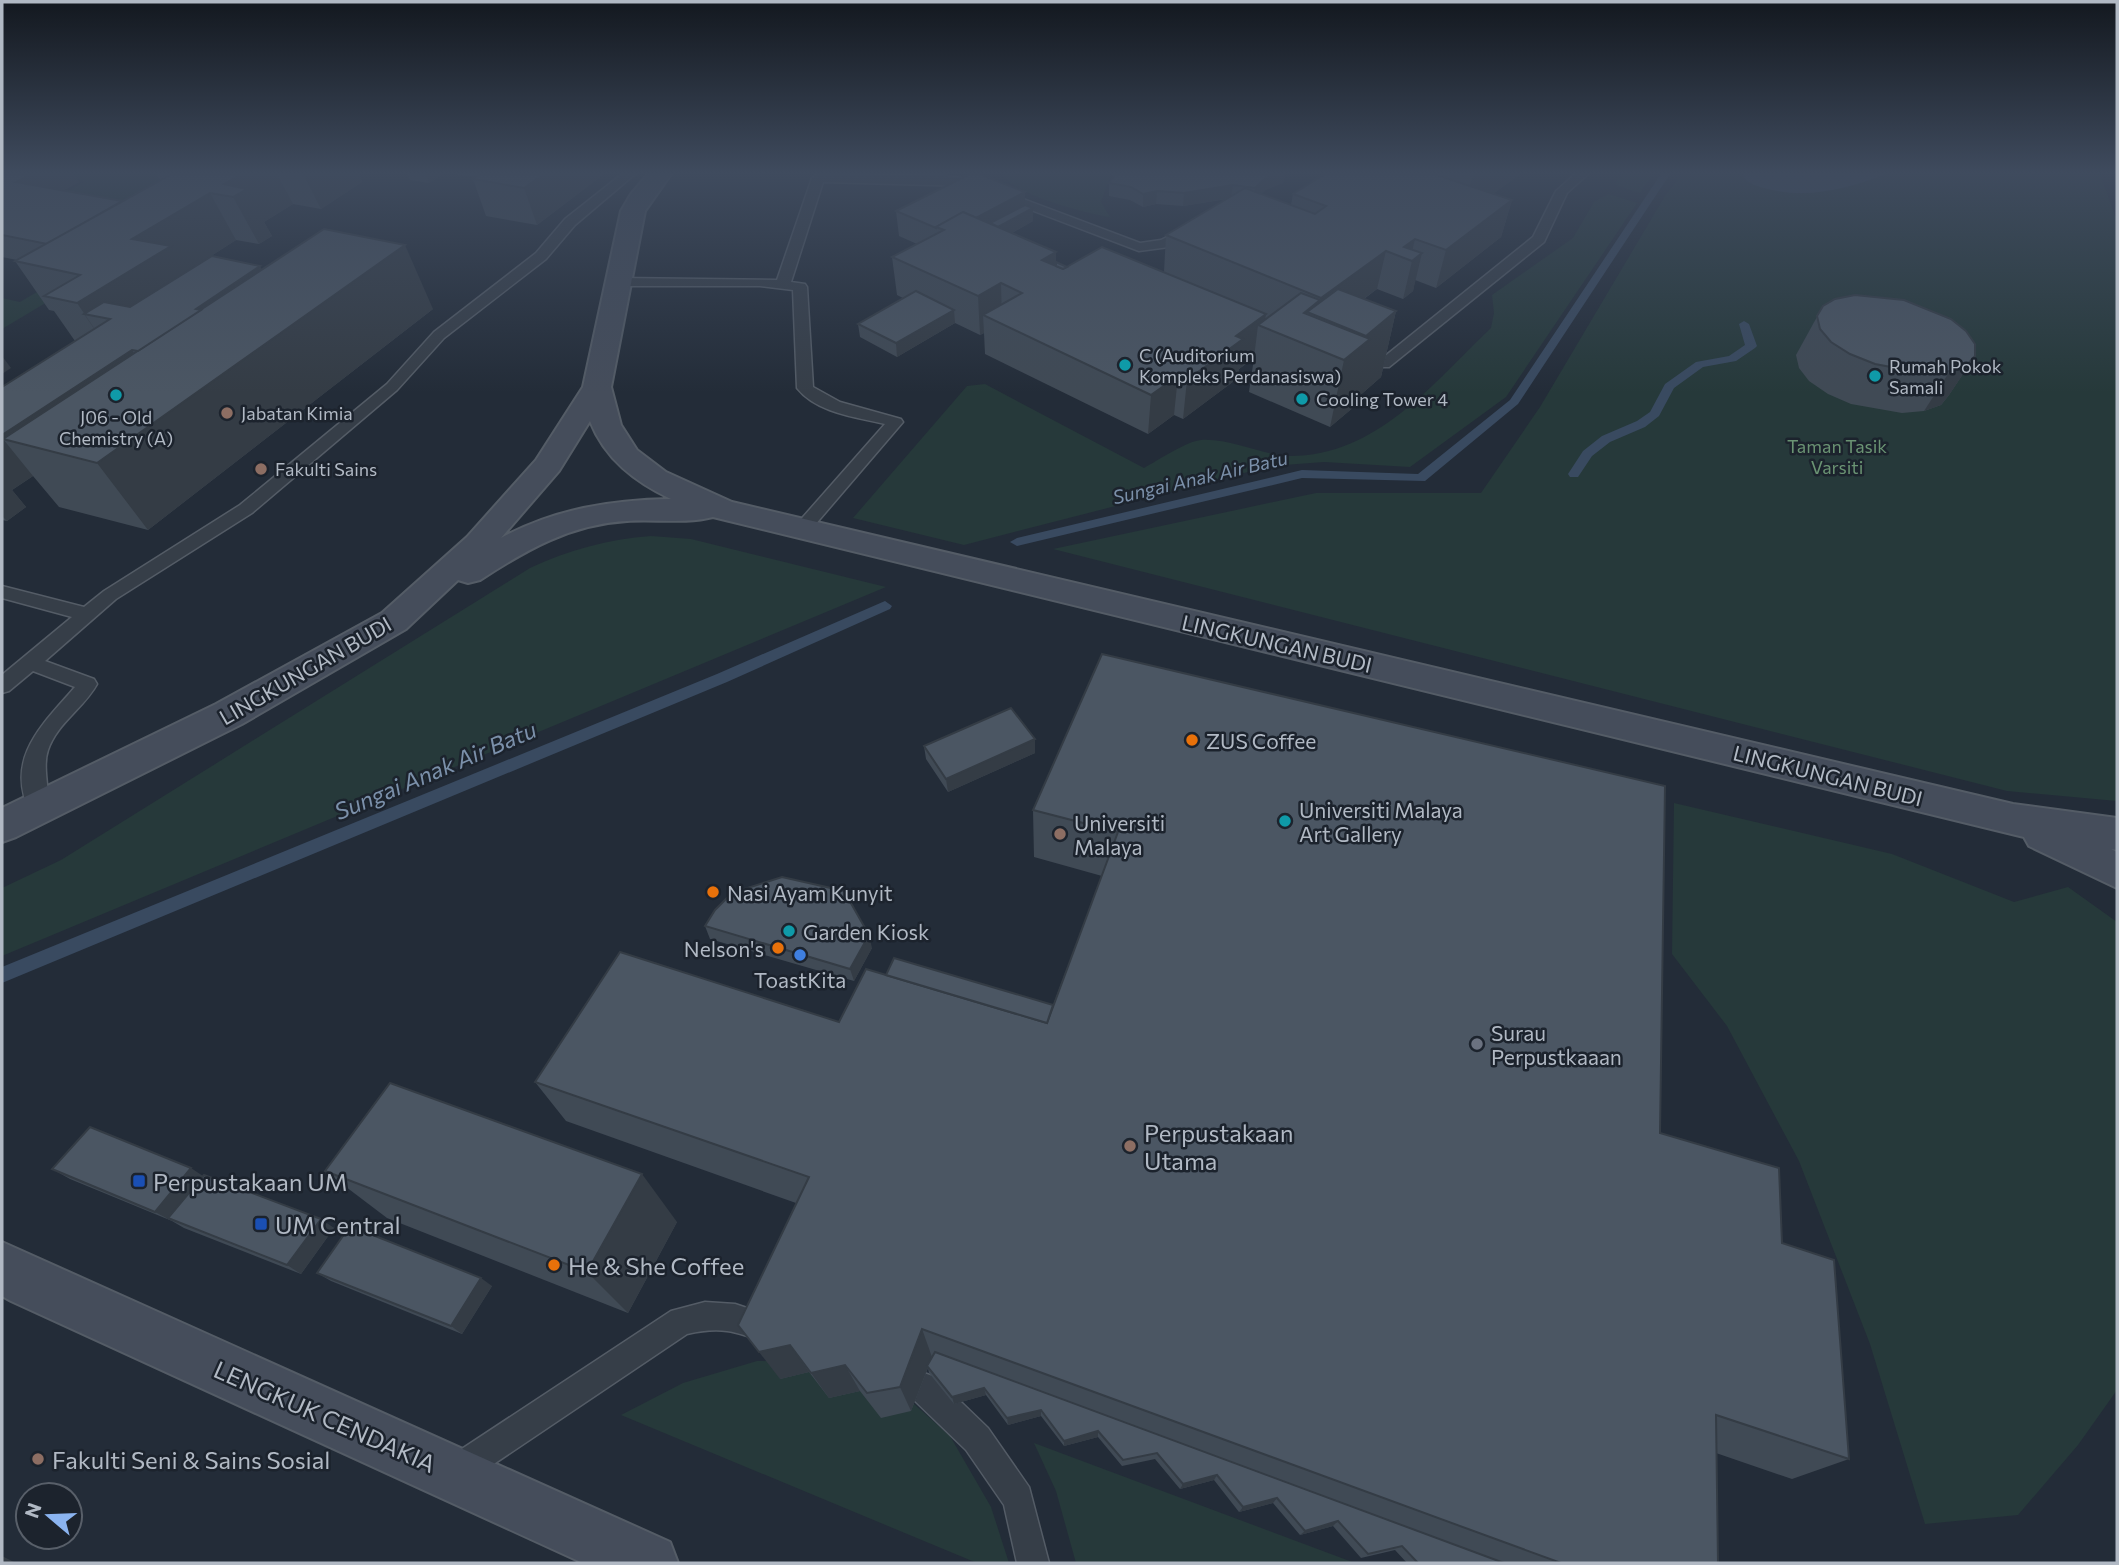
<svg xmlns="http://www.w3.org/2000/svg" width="2119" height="1565" font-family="Commissioner,sans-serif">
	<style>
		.green { fill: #26393a }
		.water { fill: #394a60 }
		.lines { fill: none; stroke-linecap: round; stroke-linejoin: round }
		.stream { fill: #394a60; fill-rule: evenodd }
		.lane-casing { stroke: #545c66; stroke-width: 3 }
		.secondary-casing { stroke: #545c66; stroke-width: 4 }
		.lane { fill: #363e48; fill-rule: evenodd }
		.secondary { fill: #454d5b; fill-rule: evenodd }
		.wall { fill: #404a55 }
		.shaded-wall { fill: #343c45 }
		.building { fill: #4b5663; stroke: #343c45; stroke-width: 2 }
		.culture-dot { fill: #0f9aa8; stroke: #1c232d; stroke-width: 2.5 }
		.education-dot { fill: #8d6e63; stroke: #1c232d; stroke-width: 2.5 }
		.food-dot { fill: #e8710a; stroke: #1c232d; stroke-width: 2.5 }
		.shop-dot { fill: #3f7fe0; stroke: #1c232d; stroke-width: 2.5 }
		.worship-dot { fill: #6b7280; stroke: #1c232d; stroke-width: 2.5 }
		.transit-dot { fill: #1a4fb4; stroke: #1c232d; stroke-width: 2.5 }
		.labels { text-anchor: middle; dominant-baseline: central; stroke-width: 5; stroke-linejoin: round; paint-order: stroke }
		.far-poi-label { font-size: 18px; fill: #b1b9c4; stroke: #1c232d; text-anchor: start }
		.far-park-label { font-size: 18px; fill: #6a9373; stroke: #1c232d }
		.far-water-label { font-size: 19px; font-style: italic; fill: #7b90aa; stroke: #1c232d }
		.street-label { font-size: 21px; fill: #b1b9c4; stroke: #1c232d }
		.poi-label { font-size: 21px; fill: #b1b9c4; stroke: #1c232d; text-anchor: start }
		.water-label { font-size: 23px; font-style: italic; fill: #7b90aa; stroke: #1c232d }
		.near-poi-label { font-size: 24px; fill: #b1b9c4; stroke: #1c232d; text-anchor: start }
		.near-street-label { font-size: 24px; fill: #b1b9c4; stroke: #1c232d }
	</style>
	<rect width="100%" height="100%" fill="#232c38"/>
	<g class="green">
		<path d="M 44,174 L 196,174 L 183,221 L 2,329 L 2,298 L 20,302 L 148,226 L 52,201 L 85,181 Z"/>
		<path d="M 1003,174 L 1111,174 L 1101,202 L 1110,217 C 1085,213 1013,195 1003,174 Z"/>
		<path d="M 1623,174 L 1653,174 L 1640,193 L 1616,185 L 1617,180 Z"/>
		<path d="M 1682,174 L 2100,174 L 2117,221 L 2117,801 L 2007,791 L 1053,549 L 1316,493 L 1481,493 L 1540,407 L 1665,196 Z"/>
		<path d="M 1608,194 L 1637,203 L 1506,397 L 1410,467 L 1324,462 L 1271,466 L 964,545 L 853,518 L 967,386 L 985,384 L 1144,468 C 1157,461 1187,441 1201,440 C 1230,438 1261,455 1290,456 C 1377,456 1433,383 1491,328 L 1494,313 L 1492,295 L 1573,238 L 1594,202 Z"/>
		<path d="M 651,536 L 691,539 L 886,587 L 2,956 L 2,888 L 61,860 L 530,568 C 569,550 608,539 651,536 Z"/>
		<path d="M 1674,803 L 1892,854 L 2014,902 L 2068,887 L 2117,922 L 2117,1390 L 2078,1445 L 2018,1515 L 1925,1524 L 1870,1344 L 1799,1161 L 1727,1026 L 1672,954 Z"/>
		<path d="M 757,1361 L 829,1362 L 894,1386 L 950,1436 L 991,1507 L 1009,1563 L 977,1563 L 621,1415 L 683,1383 Z"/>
		<path d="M 1034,1443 L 1355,1563 L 1076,1563 L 1056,1491 Z"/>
	</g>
	<path class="water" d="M 1743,174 L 1886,174 C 1847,189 1806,200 1764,188 C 1754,185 1746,183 1743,174 Z"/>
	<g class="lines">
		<g class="stream">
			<path d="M 1661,174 L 1670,174 L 1518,404 L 1425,481 L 1302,478 L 1017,546 L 1010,542 L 1017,538 L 1302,470 L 1418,474 L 1510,400 Z"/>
			<path d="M 1744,321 L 1749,324 L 1757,346 L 1755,348 L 1736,361 L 1703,367 L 1674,388 L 1659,416 L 1645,427 L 1610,442 L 1592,456 L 1578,477 L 1570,477 L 1568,474 L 1583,451 L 1602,436 L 1637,421 L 1650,412 L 1665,384 L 1696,362 L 1729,356 L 1745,345 L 1739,324 Z"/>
			<path d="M 885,601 L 892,606 L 890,609 L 727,682 L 2,983 L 2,967 L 717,674 Z"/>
		</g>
		<g class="lane-casing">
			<g id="lane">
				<path d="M 622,174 L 635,174 L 575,225 L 546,259 L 444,338 L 397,390 L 252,513 L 116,599 L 45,661 L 94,679 L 97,684 C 84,708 57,723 48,750 C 41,770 53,802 47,814 L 39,816 L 31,814 C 3,759 43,724 75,687 L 33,671 L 9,691 L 2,693 L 2,675 L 72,617 L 2,598 L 2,586 L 84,607 L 104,591 L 240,505 L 387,384 L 434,332 L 536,253 L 565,219 Z"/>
				<path d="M 818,174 L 945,176 L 970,179 L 1140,243 L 1161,240 L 1189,226 L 1196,230 L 1169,247 L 1139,251 L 968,186 L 823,182 L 791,282 L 805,284 L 807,287 L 813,387 L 840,402 L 901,419 L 903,422 L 808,533 L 796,533 L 793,529 L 796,525 L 885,424 C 856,417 817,413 797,388 L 793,290 L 760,286 L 619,286 L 612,282 L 619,278 L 777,280 L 812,178 Z"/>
				<path d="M 1575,174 L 1588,174 L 1567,193 L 1544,242 L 1389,367 L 1379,367 L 1377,364 L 1379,361 L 1533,237 L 1556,191 Z"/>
				<path d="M 705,1302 L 735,1304 L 777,1318 L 781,1328 L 777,1338 C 761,1345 745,1333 727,1331 C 714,1329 700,1331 687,1334 L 467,1482 L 456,1486 L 445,1482 L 441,1471 L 445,1460 L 671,1311 Z"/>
				<path d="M 924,1373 L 935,1377 L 988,1428 L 1029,1487 L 1049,1563 L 1017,1563 L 1004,1505 L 966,1450 L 913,1399 L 909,1388 L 913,1377 Z"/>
			</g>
		</g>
		<g class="secondary-casing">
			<g id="secondary">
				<path d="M 648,174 L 671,174 L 645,211 L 611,387 L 621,425 L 637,450 L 666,472 L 732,502 L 2013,804 L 2117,818 L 2117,850 L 2111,849 L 2117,852 L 2117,888 L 2029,846 L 2024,837 L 713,517 C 686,524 654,519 627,521 C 571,524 526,550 480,580 L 468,583 L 458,580 L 406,629 L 242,724 L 16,837 L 2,842 L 2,808 L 216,704 L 382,613 L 467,537 L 536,460 L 583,387 L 621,211 L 631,194 ZM 590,421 C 605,459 635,482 671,499 C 610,500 555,509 501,538 L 559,471 Z"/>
				<path d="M 2,1242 L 670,1542 L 678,1563 L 583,1563 L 11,1301 L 2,1296 Z"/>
			</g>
		</g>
		<use href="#lane" class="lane"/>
		<use href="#secondary" class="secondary"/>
	</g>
	<g class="wall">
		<path d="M 2,174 L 79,182 L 64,190 L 122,201 L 160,180 L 157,174 L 359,174 L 362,182 L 321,209 L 293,204 L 264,222 L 272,236 L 259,244 L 236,240 L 186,272 L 262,270 L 433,309 L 148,530 L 59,507 L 33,476 L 12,490 L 26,507 L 7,521 L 2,520 L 2,387 L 75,341 L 54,311 L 49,310 L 15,261 L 17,260 L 2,257 Z"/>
		<path d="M 408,174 L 443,174 L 429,183 L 410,180 Z"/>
		<path d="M 454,174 L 604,174 L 537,225 L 486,216 L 473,179 L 475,177 Z"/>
		<path d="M 1112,174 L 1285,174 L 1283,183 L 1265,190 L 1261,194 L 1291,205 L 1293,194 L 1325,174 L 1520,174 L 1493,194 L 1512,200 L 1501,237 L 1436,288 L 1415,280 L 1413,291 L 1403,299 L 1377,289 L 1364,299 L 1396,311 L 1381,377 L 1357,398 L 1355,406 L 1330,427 L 1249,392 L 1254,358 L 1239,369 L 1238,378 L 1183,419 L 1174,415 L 1148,434 L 985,354 L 984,333 L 980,335 L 955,323 L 897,357 L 860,337 L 858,324 L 903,298 L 897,295 L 892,257 L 917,244 L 899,236 L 896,211 L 1025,192 L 1025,205 L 1033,221 L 1012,233 L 1056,252 L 1056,262 L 1067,267 L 1164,272 L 1166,235 L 1227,199 L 1183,206 L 1156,204 L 1143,207 L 1130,200 L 1109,196 L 1109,183 L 1113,178 Z"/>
		<path d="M 1823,306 L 1975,356 L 1949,395 L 1941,405 L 1924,411 L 1902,413 L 1851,404 L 1828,394 L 1809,381 L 1799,368 L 1796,355 Z"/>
		<path d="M 1102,654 L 1660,1133 L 1782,1243 L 1849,1459 L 1792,1479 L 1716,1453 L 1718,1563 L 1407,1563 L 1395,1550 L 1361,1558 L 1333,1526 L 1300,1535 L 1273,1503 L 1239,1512 L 1214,1480 L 1180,1489 L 1155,1459 L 1122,1466 L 1098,1437 L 1064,1446 L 1041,1416 L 1008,1425 L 986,1395 L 954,1404 L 929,1373 L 928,1368 L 911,1411 L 881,1418 L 860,1391 L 829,1398 L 809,1372 L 780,1379 L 796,1203 L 566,1121 L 535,1082 L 839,1022 L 886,975 L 1053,1005 L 1102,876 L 1034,857 L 1033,810 Z"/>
		<path d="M 924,746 L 1035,753 L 948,792 L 926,759 Z"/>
		<path d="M 705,926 L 872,948 L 854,981 L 710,939 Z"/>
		<path d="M 52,1169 L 203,1176 L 334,1228 L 301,1274 L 184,1228 L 172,1221 L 70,1179 Z"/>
		<path d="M 325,1171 L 677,1222 L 628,1313 L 387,1218 Z"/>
		<path d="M 317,1273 L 492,1286 L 462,1334 L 331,1281 Z"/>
	</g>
	<g class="shaded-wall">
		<path d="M 31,174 L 74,174 L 79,182 L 33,207 L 16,182 Z"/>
		<path d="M 242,174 L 277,174 L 293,204 L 264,222 L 272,236 L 259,244 L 233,197 L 224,184 Z"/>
		<path d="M 303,174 L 359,174 L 362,182 L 321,209 Z"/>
		<path d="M 426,174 L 443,174 L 429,183 Z"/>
		<path d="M 544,174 L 604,174 L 537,225 L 524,188 Z"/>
		<path d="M 1277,174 L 1285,174 L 1283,183 L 1265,190 L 1254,200 L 1255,188 L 1266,178 Z"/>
		<path d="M 1473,174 L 1520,174 L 1462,217 Z"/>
		<path d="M 1233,185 L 1231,198 L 1183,206 L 1184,193 Z"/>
		<path d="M 1157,191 L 1156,204 L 1143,207 L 1143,194 Z"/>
		<path d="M 1025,192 L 1025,212 L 1033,208 L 1033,221 L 988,246 L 947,233 Z"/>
		<path d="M 210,193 L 236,240 L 186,272 L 200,295 L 110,319 L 84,314 L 111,353 L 77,303 L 132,239 Z"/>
		<path d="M 1512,200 L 1501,237 L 1436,288 L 1446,250 Z"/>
		<path d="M 1415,239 L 1410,260 L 1404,247 Z"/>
		<path d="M 405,245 L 433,309 L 148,530 L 97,463 L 196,309 L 260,266 L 281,304 Z"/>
		<path d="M 1386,251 L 1377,289 L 1332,322 L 1317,316 L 1321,298 Z"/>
		<path d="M 1056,252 L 1056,290 L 1042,260 Z"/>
		<path d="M 1422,253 L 1413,291 L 1403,299 L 1412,261 Z"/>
		<path d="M 1001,283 L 1002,322 L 983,315 L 984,333 L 980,335 L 978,296 Z"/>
		<path d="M 1320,300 L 1317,316 L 1307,312 L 1302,343 L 1304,313 Z"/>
		<path d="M 954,310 L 955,323 L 897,357 L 896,343 Z"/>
		<path d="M 1396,311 L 1381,377 L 1357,398 L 1355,406 L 1330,427 L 1344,360 L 1365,344 L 1366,336 Z"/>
		<path d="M 1266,314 L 1264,328 L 1258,325 L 1254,358 L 1239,369 L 1238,378 L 1183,419 L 1187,380 L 1236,336 Z"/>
		<path d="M 132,350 L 158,389 L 3,439 L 33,476 L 12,490 L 26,507 L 7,521 L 2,516 L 2,435 Z"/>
		<path d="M 2,356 L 11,368 L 2,374 Z"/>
		<path d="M 1975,356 L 1949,395 L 1941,405 L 1924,411 L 1950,371 Z"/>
		<path d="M 1178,376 L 1174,415 L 1148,434 L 1151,395 Z"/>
		<path d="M 1035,739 L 1035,753 L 948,792 L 946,779 Z"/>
		<path d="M 869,935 L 872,948 L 854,981 L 850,969 Z"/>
		<path d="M 191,1168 L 206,1178 L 168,1218 L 172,1221 L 155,1212 Z"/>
		<path d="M 642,1174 L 677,1222 L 628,1313 L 587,1272 Z"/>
		<path d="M 321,1219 L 334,1228 L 301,1274 L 287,1265 Z"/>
		<path d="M 481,1278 L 492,1286 L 462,1334 L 451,1326 Z"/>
		<path d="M 922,1329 L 932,1357 L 911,1411 L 900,1387 Z"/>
		<path d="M 790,1345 L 809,1372 L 780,1379 L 759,1352 Z"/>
		<path d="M 845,1365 L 860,1391 L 829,1398 L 811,1373 Z"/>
		<path d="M 984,1388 L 986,1395 L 954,1404 L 952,1397 Z"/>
		<path d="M 1041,1410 L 1041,1416 L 1008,1425 L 1007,1418 Z"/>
		<path d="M 1098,1431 L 1098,1437 L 1064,1446 L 1064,1441 Z"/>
		<path d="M 1217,1475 L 1214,1480 L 1180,1489 L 1183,1484 Z"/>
		<path d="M 1277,1498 L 1273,1503 L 1239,1512 L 1243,1507 Z"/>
		<path d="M 1338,1521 L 1333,1526 L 1300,1535 L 1305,1531 Z"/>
		<path d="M 2,1556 L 16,1563 L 2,1563 Z"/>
	</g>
	<g class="building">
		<path d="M 2,174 L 31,174 L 16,182 L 122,201 L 47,244 L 2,235 Z"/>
		<path d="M 172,174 L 242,174 L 224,184 L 247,189 L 233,197 L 210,193 L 132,239 L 171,246 L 77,303 L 44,296 L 80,275 L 15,261 Z"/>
		<path d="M 480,174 L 544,174 L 524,188 L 473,179 Z"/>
		<path d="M 970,174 L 979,174 L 1025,192 L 976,218 L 963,212 L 936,227 L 936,228 L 896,211 Z"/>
		<path d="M 1116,174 L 1277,174 L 1266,178 L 1255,188 L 1233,185 L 1184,193 L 1157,191 L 1143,194 L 1131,187 L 1109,183 Z"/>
		<path d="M 1325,174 L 1434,174 L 1512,200 L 1446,250 L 1415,239 L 1404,247 L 1422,253 L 1412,261 L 1386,251 L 1321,298 L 1166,235 L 1245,188 L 1315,214 L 1326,206 L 1293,194 Z"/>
		<path d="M 1025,205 L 1033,208 L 998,227 L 990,223 Z"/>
		<path d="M 963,212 L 1056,252 L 1042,260 L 1063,269 L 1102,247 L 1266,314 L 1236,336 L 1243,339 L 1187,380 L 1178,376 L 1151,395 L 983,315 L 1022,293 L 1001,283 L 978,296 L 892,257 L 944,230 L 936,227 Z"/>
		<path d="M 324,229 L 405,245 L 97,463 L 3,439 Z"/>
		<path d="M 212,256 L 260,266 L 196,309 L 201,310 L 138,351 L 132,350 L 2,435 L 2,387 L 110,319 L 84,314 L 104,302 L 130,307 Z"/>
		<path d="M 1056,262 L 1067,267 L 1063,269 L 1056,266 Z"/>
		<path d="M 1338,289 L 1396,311 L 1366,336 L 1307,312 Z"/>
		<path d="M 916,291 L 954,310 L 896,343 L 858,324 Z"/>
		<path d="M 1301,293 L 1320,300 L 1304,313 L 1370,339 L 1344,360 L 1258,325 Z"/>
		<path d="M 1855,295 L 1904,300 L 1951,319 L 1966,331 L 1975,344 L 1975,356 L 1967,365 L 1950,371 L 1928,374 L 1875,364 L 1850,354 L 1831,342 L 1820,329 L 1817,316 L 1823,306 L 1835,299 Z"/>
		<path d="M 1102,654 L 1665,786 L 1660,1133 L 1779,1168 L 1782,1243 L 1834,1260 L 1849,1459 L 1716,1415 L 1718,1563 L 1561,1563 L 922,1329 L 900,1387 L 867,1393 L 845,1365 L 811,1373 L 790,1345 L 759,1352 L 738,1325 L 809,1177 L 535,1082 L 620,952 L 839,1022 L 866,969 L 1047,1023 L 1118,832 L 1033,810 Z"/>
		<path d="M 1011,708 L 1035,739 L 946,779 L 924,746 Z"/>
		<path d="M 782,877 L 844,891 L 869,935 L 850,969 L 705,926 L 715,910 L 732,893 Z"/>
		<path d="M 894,958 L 1053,1005 L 1047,1023 L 886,975 Z"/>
		<path d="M 390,1083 L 642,1174 L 587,1272 L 325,1171 Z"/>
		<path d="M 90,1127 L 191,1168 L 155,1212 L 52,1169 Z"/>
		<path d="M 204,1175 L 321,1219 L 287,1265 L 168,1218 Z"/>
		<path d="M 350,1226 L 481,1278 L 451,1326 L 317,1273 Z"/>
		<path d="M 935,1352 L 1504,1563 L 1418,1563 L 1402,1546 L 1368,1554 L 1338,1521 L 1305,1531 L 1277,1498 L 1243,1507 L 1217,1475 L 1183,1484 L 1157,1453 L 1123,1460 L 1098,1431 L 1064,1441 L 1041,1410 L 1007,1418 L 984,1388 L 952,1397 L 927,1366 Z"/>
	</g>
	<linearGradient id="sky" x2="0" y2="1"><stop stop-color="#13181f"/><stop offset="0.44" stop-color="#3f4b5e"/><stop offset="1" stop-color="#3f4b5e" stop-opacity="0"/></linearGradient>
	<rect width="2119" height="393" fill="url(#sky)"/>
	<g class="culture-dot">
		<circle cx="1125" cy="365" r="7"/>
		<circle cx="1875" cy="376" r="7"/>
		<circle cx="116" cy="395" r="7"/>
		<circle cx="1302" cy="399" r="7"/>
		<circle cx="1285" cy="821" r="7"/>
		<circle cx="789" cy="931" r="7"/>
	</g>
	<g class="education-dot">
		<circle cx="227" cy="413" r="7"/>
		<circle cx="261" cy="469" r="7"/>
		<circle cx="1060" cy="834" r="7"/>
		<circle cx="1130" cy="1146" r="7"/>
		<circle cx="38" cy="1459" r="7"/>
	</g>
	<g class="food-dot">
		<circle cx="1192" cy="740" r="7"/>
		<circle cx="713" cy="892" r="7"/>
		<circle cx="778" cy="948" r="7"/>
		<circle cx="554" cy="1265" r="7"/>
	</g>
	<circle class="shop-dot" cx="800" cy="955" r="7"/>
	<circle class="worship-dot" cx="1477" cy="1044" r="7"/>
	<g class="transit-dot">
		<rect x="132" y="1174" width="14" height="14" rx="3.5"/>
		<rect x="254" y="1217" width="14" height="14" rx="3.5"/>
	</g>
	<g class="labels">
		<g class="far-poi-label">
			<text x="1139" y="355">C (Auditorium<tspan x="1139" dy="21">Kompleks Perdanasiswa)</tspan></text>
			<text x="1889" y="366">Rumah Pokok<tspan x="1889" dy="21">Samali</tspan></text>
			<text x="1316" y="399">Cooling Tower 4</text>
			<text x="241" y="413">Jabatan Kimia</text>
			<text x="116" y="417" text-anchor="middle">J06 - Old<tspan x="116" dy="21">Chemistry (A)</tspan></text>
			<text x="275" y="469">Fakulti Sains</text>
		</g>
		<g class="far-park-label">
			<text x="1837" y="446">Taman Tasik<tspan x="1837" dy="21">Varsiti</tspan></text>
		</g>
		<g class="far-water-label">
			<text transform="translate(1200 477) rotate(-13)">Sungai Anak Air Batu</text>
		</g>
		<g class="street-label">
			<text transform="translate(1277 643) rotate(13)">LINGKUNGAN BUDI</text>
			<text transform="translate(305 670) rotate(-30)">LINGKUNGAN BUDI</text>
			<text transform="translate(1828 775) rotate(14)">LINGKUNGAN BUDI</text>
		</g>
		<g class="poi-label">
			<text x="1206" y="740">ZUS Coffee</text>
			<text x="1299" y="809">Universiti Malaya<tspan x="1299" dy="24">Art Gallery</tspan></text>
			<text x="1074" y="822">Universiti<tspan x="1074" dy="24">Malaya</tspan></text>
			<text x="727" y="892">Nasi Ayam Kunyit</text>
			<text x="803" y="931">Garden Kiosk</text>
			<text x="764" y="948" text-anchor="end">Nelson's</text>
			<text x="800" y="979" text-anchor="middle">ToastKita</text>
			<text x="1491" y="1032">Surau<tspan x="1491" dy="24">Perpustkaaan</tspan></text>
		</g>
		<g class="water-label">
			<text transform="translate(435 770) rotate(-23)">Sungai Anak Air Batu</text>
		</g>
		<g class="near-poi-label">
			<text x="1144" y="1132">Perpustakaan<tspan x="1144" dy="28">Utama</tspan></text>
			<text x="153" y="1181">Perpustakaan UM</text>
			<text x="275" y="1224">UM Central</text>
			<text x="568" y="1265">He &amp; She Coffee</text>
			<text x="52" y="1459">Fakulti Seni &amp; Sains Sosial</text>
		</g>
		<g class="near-street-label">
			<text transform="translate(325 1416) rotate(24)">LENGKUK CENDAKIA</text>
		</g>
	</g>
	<rect width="2119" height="1565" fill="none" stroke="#b1b9c4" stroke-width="7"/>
	<g transform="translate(49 1516) rotate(289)"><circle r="33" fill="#1c232d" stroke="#585f69" stroke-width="2"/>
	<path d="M0-5L12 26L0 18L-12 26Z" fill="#8bb4f0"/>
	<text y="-10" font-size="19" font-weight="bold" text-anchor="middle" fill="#b1b9c4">N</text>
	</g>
</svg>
